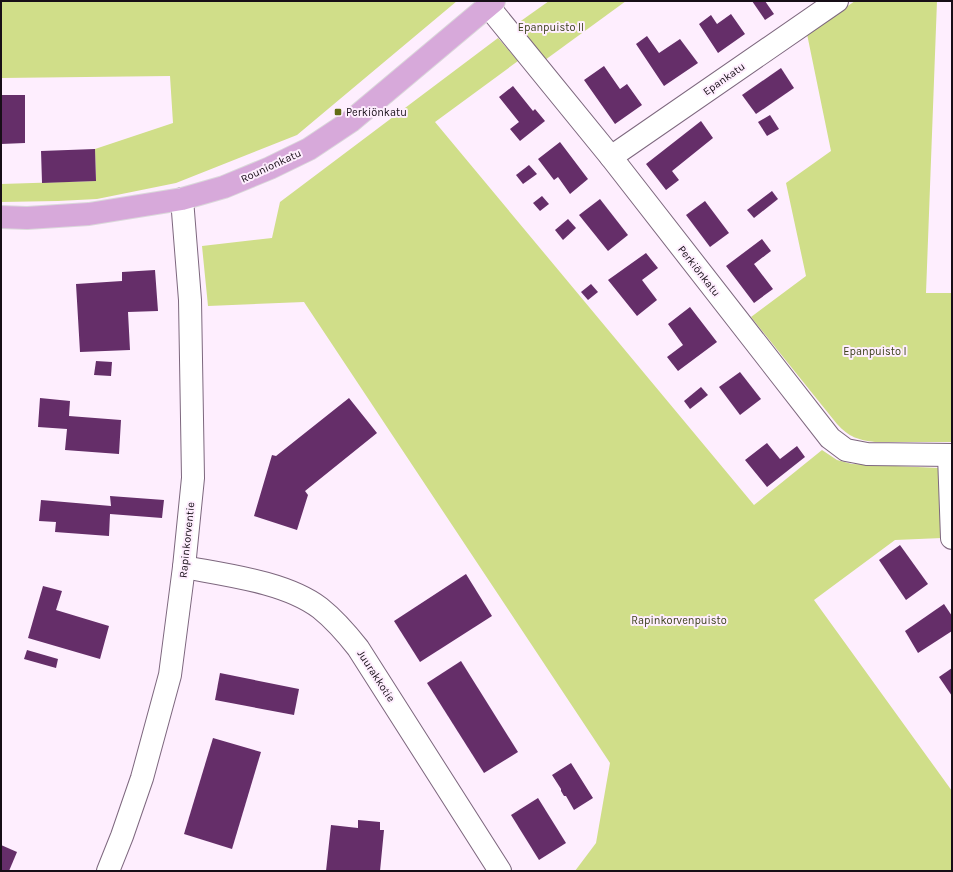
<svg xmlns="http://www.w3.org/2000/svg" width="953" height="872" font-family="Karla,sans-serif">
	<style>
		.green { fill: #d0de89 }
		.building { fill: #652e69 }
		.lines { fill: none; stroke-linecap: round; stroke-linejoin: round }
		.minor-casing { stroke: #7d677e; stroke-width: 24 }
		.major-casing { stroke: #dad8da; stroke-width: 24 }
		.minor { stroke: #fff; stroke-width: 22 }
		.major { stroke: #d7a9da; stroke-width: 22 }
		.poi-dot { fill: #626d14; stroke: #feeefe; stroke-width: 1.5 }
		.labels { text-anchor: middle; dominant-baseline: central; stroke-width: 4; stroke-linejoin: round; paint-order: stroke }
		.park-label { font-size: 11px; fill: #3a3f1a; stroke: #feeefe }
		.street-label { font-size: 11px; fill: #170e17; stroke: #feeefe }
		.poi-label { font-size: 11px; fill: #170e17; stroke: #feeefe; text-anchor: start }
	</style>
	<rect width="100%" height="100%" fill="#feeefe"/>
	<g class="green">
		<path d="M 1,1 L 457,1 L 297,135 L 176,183 L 97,199 L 58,201 L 1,202 L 1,184 L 96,181 L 95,149 L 173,123 L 170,76 L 1,78 Z"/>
		<path d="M 549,1 L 626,1 L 545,60 L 518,23 Z"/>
		<path d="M 855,1 L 937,1 L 926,293 L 952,293 L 952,442 L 875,442 C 858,440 849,437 837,424 L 751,317 L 806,276 L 786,183 L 831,151 L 807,34 Z"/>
		<path d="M 498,38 L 518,61 L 435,122 L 754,505 L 822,450 L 837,460 L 852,464 L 939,468 L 942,538 L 895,540 L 814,600 L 952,791 L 952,871 L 575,871 L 596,843 L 610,763 L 304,302 L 208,306 L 202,246 L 272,238 L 280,202 Z"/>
	</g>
	<g class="building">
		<path d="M 752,1 L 765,1 L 774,14 L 765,20 Z"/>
		<path d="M 731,14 L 745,34 L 718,53 L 699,24 L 711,15 L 717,24 Z"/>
		<path d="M 647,36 L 659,53 L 680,39 L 698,63 L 664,86 L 636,44 Z"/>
		<path d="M 604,66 L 620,89 L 627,84 L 642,105 L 615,124 L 584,80 Z"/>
		<path d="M 781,68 L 794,88 L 756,114 L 742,95 Z"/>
		<path d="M 513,86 L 533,111 L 535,109 L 545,121 L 520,141 L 510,129 L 519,122 L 499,97 Z"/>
		<path d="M 1,95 L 25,95 L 25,143 L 1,144 Z"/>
		<path d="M 770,115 L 779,129 L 767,136 L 758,122 Z"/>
		<path d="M 701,121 L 713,138 L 672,171 L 679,180 L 666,190 L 646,164 Z"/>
		<path d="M 560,142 L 588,179 L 570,194 L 558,177 L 554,180 L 538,159 Z"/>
		<path d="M 95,149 L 96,181 L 42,183 L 41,151 Z"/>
		<path d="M 529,165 L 537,174 L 523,184 L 516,175 Z"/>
		<path d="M 772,191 L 778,199 L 754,218 L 747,210 Z"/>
		<path d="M 542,196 L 549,204 L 540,211 L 533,203 Z"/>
		<path d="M 600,199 L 628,235 L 608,251 L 579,215 Z"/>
		<path d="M 705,201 L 729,233 L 710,247 L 686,215 Z"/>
		<path d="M 568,219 L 576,228 L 563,240 L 555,230 Z"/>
		<path d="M 762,239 L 771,251 L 754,264 L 773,289 L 754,303 L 726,266 Z"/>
		<path d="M 646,253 L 658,268 L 642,280 L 657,300 L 637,316 L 608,280 Z"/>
		<path d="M 155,270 L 158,311 L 128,312 L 130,350 L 80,352 L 76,284 L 122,281 L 122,272 Z"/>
		<path d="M 591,284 L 598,292 L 588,300 L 581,292 Z"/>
		<path d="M 690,307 L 717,342 L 678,371 L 667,357 L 683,345 L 668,324 Z"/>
		<path d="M 96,361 L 112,362 L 111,376 L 94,375 Z"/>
		<path d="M 740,372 L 761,399 L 740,415 L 719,387 Z"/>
		<path d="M 701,387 L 708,395 L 690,409 L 684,401 Z"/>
		<path d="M 40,398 L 70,401 L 69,416 L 121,420 L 119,454 L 65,450 L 67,429 L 38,427 Z"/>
		<path d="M 349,398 L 377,433 L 305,491 L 308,495 L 297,530 L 254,516 L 272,455 L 276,456 Z"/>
		<path d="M 767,443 L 780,459 L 797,446 L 805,457 L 767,487 L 745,460 Z"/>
		<path d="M 110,496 L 164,500 L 162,518 L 110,514 L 109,536 L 55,532 L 56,522 L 39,521 L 41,500 L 111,506 Z"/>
		<path d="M 900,545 L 928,584 L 906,600 L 879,560 Z"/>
		<path d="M 466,574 L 492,616 L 420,662 L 394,621 Z"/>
		<path d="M 43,586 L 62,591 L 56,610 L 109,626 L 100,659 L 28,638 Z"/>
		<path d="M 944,604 L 952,616 L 952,631 L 918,653 L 905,631 Z"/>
		<path d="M 27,650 L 58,659 L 56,668 L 24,659 Z"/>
		<path d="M 461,661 L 518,752 L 484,773 L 427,683 Z"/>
		<path d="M 952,668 L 952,696 L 939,677 Z"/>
		<path d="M 220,673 L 299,689 L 294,715 L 215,700 Z"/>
		<path d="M 213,738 L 261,752 L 232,849 L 184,834 Z"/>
		<path d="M 571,763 L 593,798 L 574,810 L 566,796 L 564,796 L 561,791 L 561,789 L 552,775 Z"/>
		<path d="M 538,798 L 566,843 L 539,860 L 511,815 Z"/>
		<path d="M 358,820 L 380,822 L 380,830 L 384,830 L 380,871 L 326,871 L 331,825 L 358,828 Z"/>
		<path d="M 1,845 L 17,852 L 9,871 L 1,871 Z"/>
	</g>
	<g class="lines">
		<g class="minor-casing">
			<g id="minor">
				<path d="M 486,1 L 488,6 L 611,157 L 830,438 L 846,450 L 867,454 L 952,455"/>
				<path d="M 611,157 L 837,1"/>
				<path d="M 949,455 L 952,538"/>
				<path d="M 184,567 C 226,575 286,582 320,608 C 335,620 347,634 358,648 L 500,871"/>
				<path d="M 108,871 L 122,836 L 142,778 L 170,675 L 184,567 L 193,478 L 190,300 L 182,199"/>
			</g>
		</g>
		<g class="major-casing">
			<path id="major" d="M 1,217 L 27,218 L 89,214 L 182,199 L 224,187 L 270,168 L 309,149 L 351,121 L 494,1"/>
		</g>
		<use href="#minor" class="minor"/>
		<use href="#major" class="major"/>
	</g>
	<rect class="poi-dot" x="334" y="108" width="8" height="8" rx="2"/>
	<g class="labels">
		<g class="park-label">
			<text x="551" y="27">Epanpuisto II</text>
			<text x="875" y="351">Epanpuisto I</text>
			<text x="679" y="620">Rapinkorvenpuisto</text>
		</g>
		<g class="street-label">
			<text transform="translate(724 79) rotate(-35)">Epankatu</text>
			<text transform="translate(271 166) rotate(-25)">Rounionkatu</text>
			<text transform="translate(699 271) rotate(52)">Perkiönkatu</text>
			<text transform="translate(187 540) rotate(-84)">Rapinkorventie</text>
			<text transform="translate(376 676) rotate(57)">Juurakkotie</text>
		</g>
		<g class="poi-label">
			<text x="346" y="112">Perkiönkatu</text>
		</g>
	</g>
	<rect width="953" height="872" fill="none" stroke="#170e17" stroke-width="4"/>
</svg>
